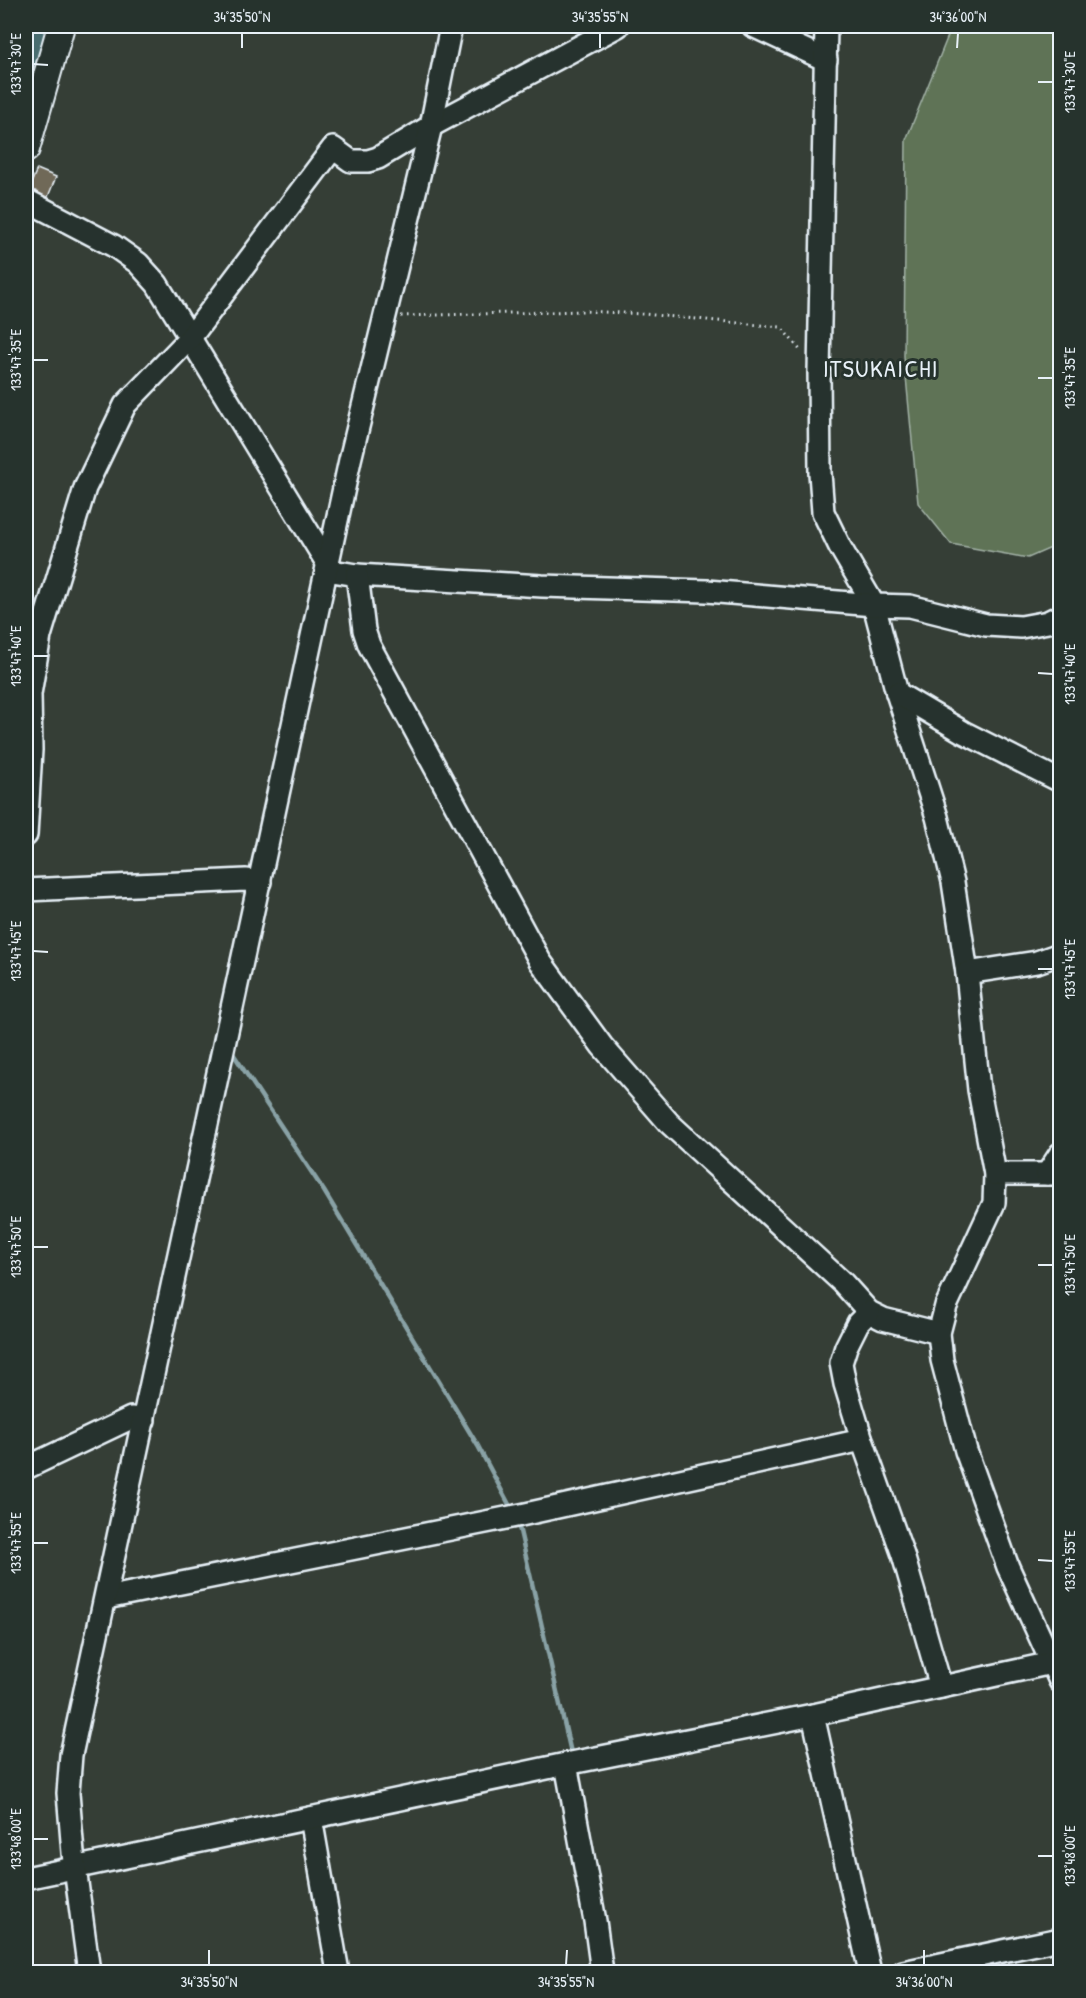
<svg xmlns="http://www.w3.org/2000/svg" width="1086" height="1998" font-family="'Patrick Hand',sans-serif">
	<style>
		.green { fill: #5e7356; stroke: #a3b2a7; stroke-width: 1.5 }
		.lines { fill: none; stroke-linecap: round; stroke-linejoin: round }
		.stream { stroke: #89a2a6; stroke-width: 4.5 }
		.river { stroke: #496d70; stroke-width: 28 }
		.building { fill: #706958; stroke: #e8f1f8; stroke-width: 1.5 }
		.minor-casing { stroke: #e8f1f8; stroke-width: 26 }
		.major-casing { stroke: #e8f1f8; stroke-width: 30 }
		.path { stroke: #e8f1f8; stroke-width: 3; stroke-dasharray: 1.5 4.5; stroke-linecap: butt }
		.minor { stroke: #26332d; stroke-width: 21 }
		.major { stroke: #26332d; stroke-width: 26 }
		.ticks { fill: none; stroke: #e8f1f8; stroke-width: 2 }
		.labels { text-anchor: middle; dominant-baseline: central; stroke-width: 6; stroke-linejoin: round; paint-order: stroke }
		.quarter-label { font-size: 24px; letter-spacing: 1.5px; fill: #e8f1f8; stroke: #26332d }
		.neatline { fill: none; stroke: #e8f1f8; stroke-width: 2 }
		.ticks-label { font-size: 15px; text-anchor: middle; fill: #e8f1f8 }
	</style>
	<rect width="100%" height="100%" fill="#353e36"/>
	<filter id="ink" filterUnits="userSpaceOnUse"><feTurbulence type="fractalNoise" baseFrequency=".0167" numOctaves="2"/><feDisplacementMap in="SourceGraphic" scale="12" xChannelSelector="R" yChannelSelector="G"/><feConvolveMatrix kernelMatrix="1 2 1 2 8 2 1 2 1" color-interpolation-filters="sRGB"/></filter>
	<g filter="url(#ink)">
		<path class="green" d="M 952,26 L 1060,26 L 1060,544 L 1028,558 L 951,544 L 918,503 L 904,356 L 906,140 Z"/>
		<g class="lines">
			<g class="stream">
				<path d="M 232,1052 L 324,1191 L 478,1446 L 512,1510"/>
				<path d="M 516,1520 L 520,1531 L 572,1757"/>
			</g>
			<path class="river" d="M 26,98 L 42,26"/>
		</g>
		<path class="building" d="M 37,169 L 56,177 L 45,204 L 26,196 Z"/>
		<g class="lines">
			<g class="minor-casing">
				<g id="minor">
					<path d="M 753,26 L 826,60"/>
					<path d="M 826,26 L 819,372 L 820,473 L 823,512 L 840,547 L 874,605 L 897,693 L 937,817 L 953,882 L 967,973 L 979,1090 L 995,1174 L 994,1203 L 946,1306 L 939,1333 L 942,1360 L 966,1451 L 1008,1567 L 1060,1681"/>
					<path d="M 26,200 L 114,246 L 138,263 L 157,284 L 332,571 L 357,575 L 542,586 L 707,591 L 874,605 L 910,606 L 986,625 L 1021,627 L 1048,622 L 1060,616"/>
					<path d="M 357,575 L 364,630 L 369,645 L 540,961 L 602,1046 L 669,1123 L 843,1283 L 869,1312 L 883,1319 L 939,1333"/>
					<path d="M 897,693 L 963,732 L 1060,781"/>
					<path d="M 26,835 L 31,750 L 30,694 L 40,636 L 85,488 L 125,405 L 190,338 L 333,148 L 351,161 L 368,161 L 378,158 L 431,126 L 618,26"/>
					<path d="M 26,890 L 246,880 L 260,882"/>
					<path d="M 967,973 L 1037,962 L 1060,954"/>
					<path d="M 995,1174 L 1060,1174"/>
					<path d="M 1047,1174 L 1060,1154"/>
					<path d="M 869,1312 L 858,1323 L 846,1347 L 841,1363 L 845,1384 L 862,1440 L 903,1555 L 941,1687"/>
					<path d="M 26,1468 L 131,1418 L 144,1420"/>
					<path d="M 106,1598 L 521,1515 L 862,1440"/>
					<path d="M 813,1715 L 870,1972"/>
					<path d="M 566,1764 L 595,1921 L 602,1972"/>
					<path d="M 311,1818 L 338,1972"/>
					<path d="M 26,1878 L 566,1764 L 813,1715 L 1052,1663"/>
					<path d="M 89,1972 L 73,1853 L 68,1793 L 71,1755 L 350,460 L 431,126 L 451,26"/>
					<path d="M 903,1972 L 1060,1939"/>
				</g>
			</g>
			<g class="major-casing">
				<path id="major" d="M 26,149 L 61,26"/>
			</g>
			<path class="path" d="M 401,316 L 583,311 L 643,314 L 781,327 L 800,350"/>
			<use href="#minor" class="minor"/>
			<use href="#major" class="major"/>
		</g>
	</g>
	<path class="ticks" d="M 242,48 L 242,33M 600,48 L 600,33M 957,48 L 958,33M 33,64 L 48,65M 1038,82 L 1053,82M 33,360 L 48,360M 1038,378 L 1053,378M 33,656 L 48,656M 1038,673 L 1053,674M 33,951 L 48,952M 1038,969 L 1053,969M 33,1247 L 48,1247M 1038,1265 L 1053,1265M 33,1543 L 48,1543M 1038,1560 L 1053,1561M 33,1839 L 48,1839M 1038,1856 L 1053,1856M 209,1965 L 209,1950M 566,1965 L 567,1950M 924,1965 L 924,1950"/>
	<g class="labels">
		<g class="quarter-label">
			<text x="881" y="368">ITSUKAICHI</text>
		</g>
	</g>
	<rect width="1086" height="1998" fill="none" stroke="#26332d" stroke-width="66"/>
	<rect x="33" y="33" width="1020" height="1932" class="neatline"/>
	<g class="ticks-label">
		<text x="242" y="22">34°35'50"N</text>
		<text x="600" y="22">34°35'55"N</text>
		<text x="958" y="22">34°36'00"N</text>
		<text transform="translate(16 64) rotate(-90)" y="5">133°47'30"E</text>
		<text transform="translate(1070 82) rotate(-90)" y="5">133°47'30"E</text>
		<text transform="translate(16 360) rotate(-90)" y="5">133°47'35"E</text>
		<text transform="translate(1070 378) rotate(-90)" y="5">133°47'35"E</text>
		<text transform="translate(16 656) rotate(-90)" y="5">133°47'40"E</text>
		<text transform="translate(1070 674) rotate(-90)" y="5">133°47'40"E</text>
		<text transform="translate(16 951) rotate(-90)" y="5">133°47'45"E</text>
		<text transform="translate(1070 969) rotate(-90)" y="5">133°47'45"E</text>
		<text transform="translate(16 1247) rotate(-90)" y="5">133°47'50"E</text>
		<text transform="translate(1070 1265) rotate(-90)" y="5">133°47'50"E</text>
		<text transform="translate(16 1543) rotate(-90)" y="5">133°47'55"E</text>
		<text transform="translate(1070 1561) rotate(-90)" y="5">133°47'55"E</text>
		<text transform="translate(16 1839) rotate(-90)" y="5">133°48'00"E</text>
		<text transform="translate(1070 1856) rotate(-90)" y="5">133°48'00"E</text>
		<text x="209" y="1987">34°35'50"N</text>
		<text x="566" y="1987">34°35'55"N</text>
		<text x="924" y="1987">34°36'00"N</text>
	</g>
</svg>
